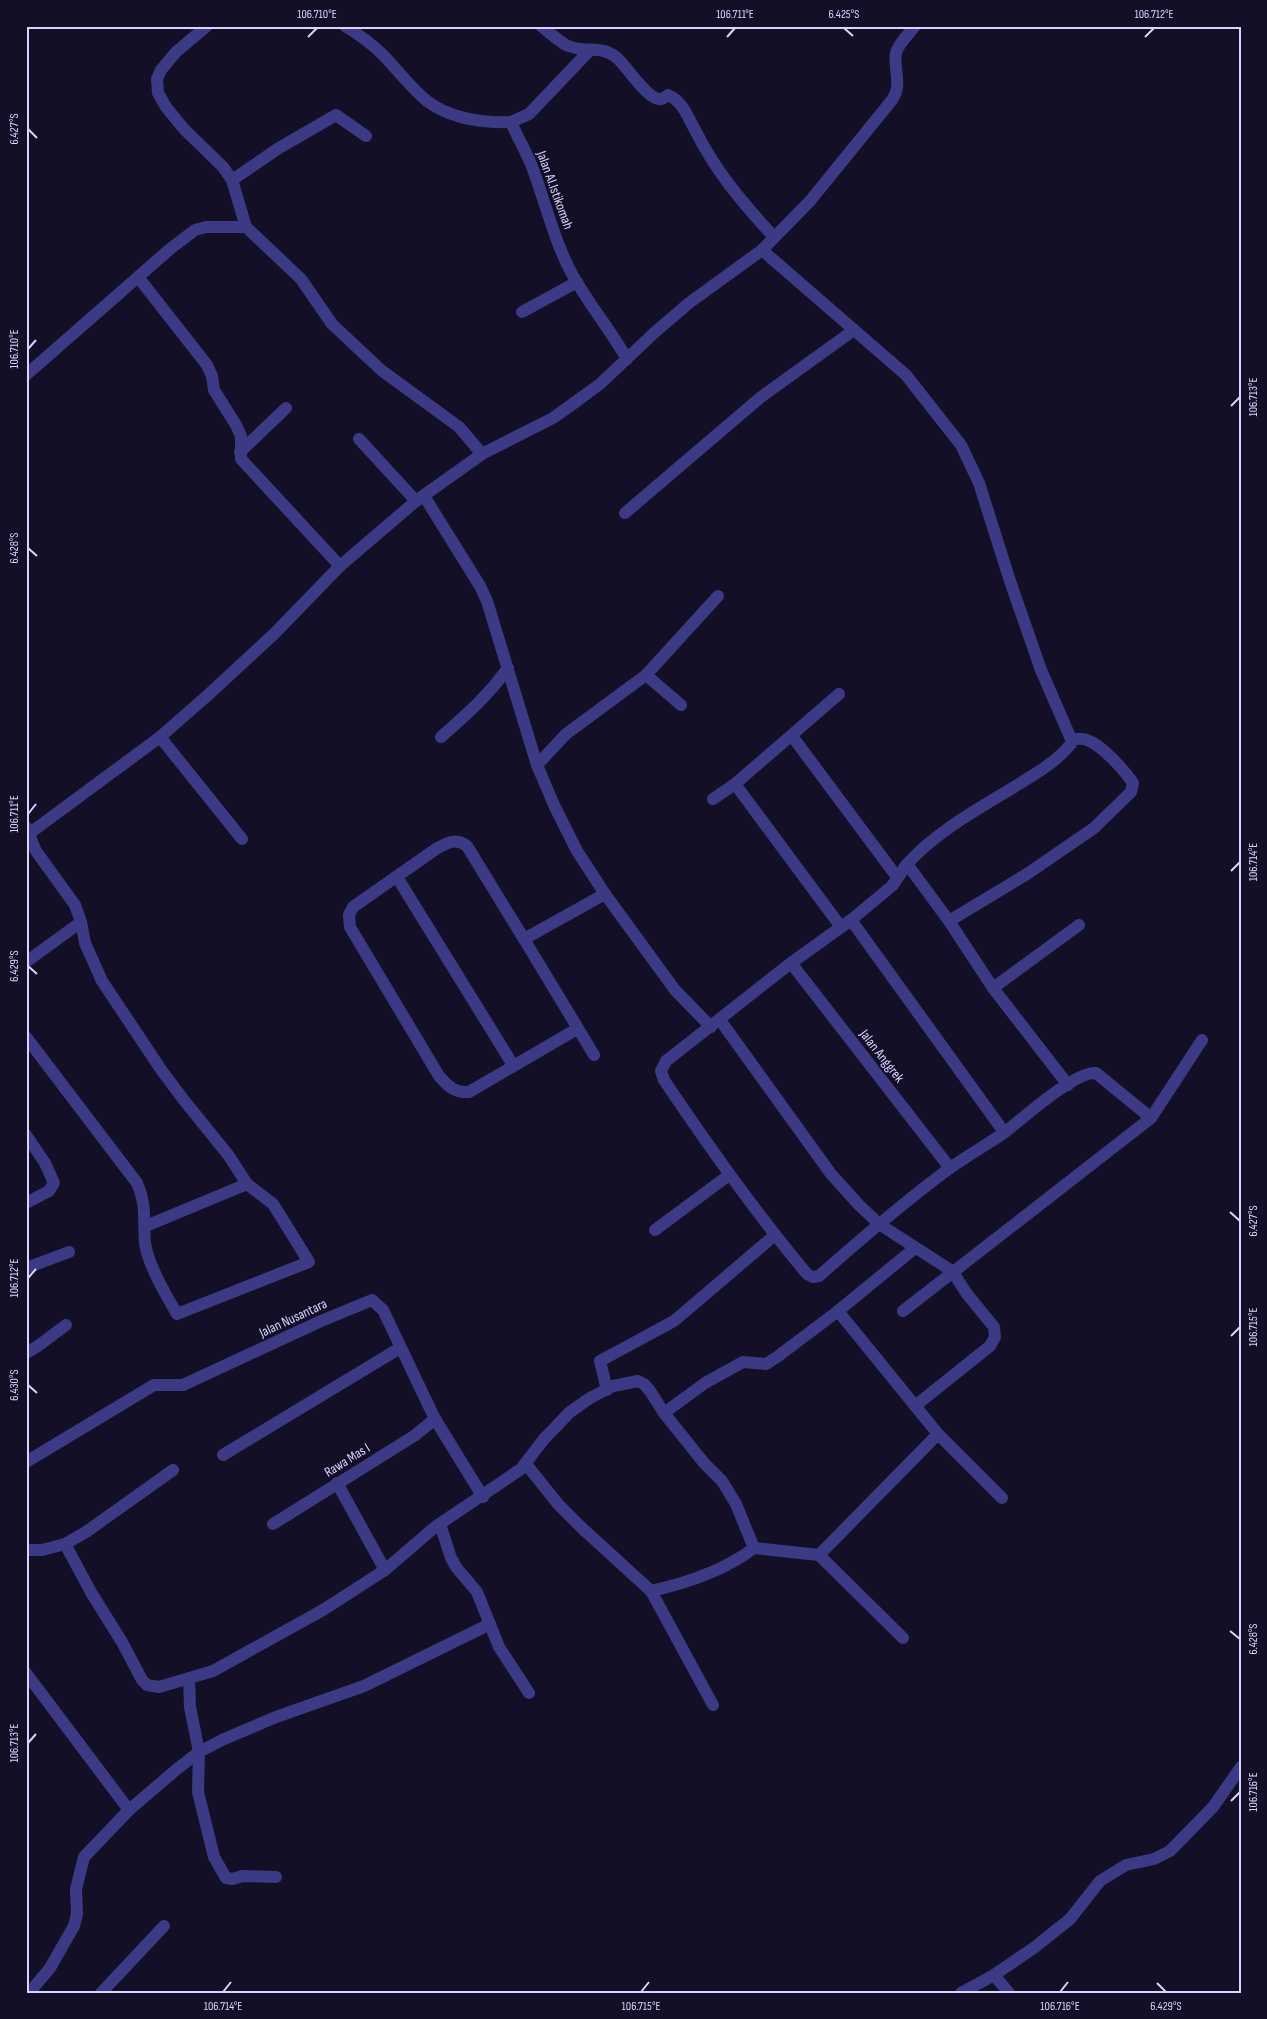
<svg xmlns="http://www.w3.org/2000/svg" width="1267" height="2019" font-family="'Sofia Sans Condensed',sans-serif">
	<style>
		.lines { fill: none; stroke-linecap: round; stroke-linejoin: round }
		.minor { stroke: #3d3a85; stroke-width: 12 }
		.ticks { fill: none; stroke: #d9d4ff; stroke-width: 2 }
		.labels { text-anchor: middle; dominant-baseline: central; stroke-width: 4; stroke-linejoin: round; paint-order: stroke }
		.street-label { font-size: 14px; fill: #d9d4ff; stroke: #130f26 }
		.neatline { fill: none; stroke: #d9d4ff; stroke-width: 2 }
		.ticks-label { font-size: 12px; text-anchor: middle; fill: #d9d4ff }
	</style>
	<rect width="100%" height="100%" fill="#130f26"/>
	<g class="lines">
		<g class="minor">
			<path d="M 207,26 L 176,52 L 161,70 L 157,79 L 158,93 L 166,107 L 184,129 L 223,167 L 232,180 L 246,227 L 301,279 L 332,324 L 381,370 L 459,427 L 482,454"/>
			<path d="M 345,26 C 358,34 371,43 382,54 C 397,69 410,87 427,101 C 451,119 482,123 511,122"/>
			<path d="M 541,26 C 549,32 557,40 566,45 C 584,54 601,44 617,58 C 627,66 648,102 662,99 C 664,98 666,96 668,95 C 682,101 687,115 694,128 C 716,172 741,201 774,237"/>
			<path d="M 589,51 L 529,114 L 511,122 C 517,136 525,150 531,164 C 545,200 553,238 571,272 C 587,302 610,329 627,359"/>
			<path d="M 232,180 L 279,148 L 336,115 L 366,136"/>
			<path d="M 762,250 L 906,375 L 961,445 L 979,483 L 1011,584 L 1041,670 L 1071,739 L 1071,744 C 1056,762 1038,772 1019,784 C 980,808 938,830 907,864"/>
			<path d="M 138,277 L 207,365 L 212,376 L 214,390 L 236,425 L 241,436 L 241,459 L 340,566"/>
			<path d="M 522,312 L 577,282"/>
			<path d="M 26,375 L 170,249 L 195,230 L 206,227 L 246,227"/>
			<path d="M 359,439 L 416,501"/>
			<path d="M 240,452 L 286,408"/>
			<path d="M 424,496 L 480,586 L 487,601 L 537,765 L 554,805 L 577,851 L 605,894 L 675,990 L 711,1027"/>
			<path d="M 625,513 L 761,397 L 854,330"/>
			<path d="M 646,675 L 681,705"/>
			<path d="M 792,736 L 897,877"/>
			<path d="M 160,737 L 242,839"/>
			<path d="M 441,737 C 468,713 487,697 508,668"/>
			<path d="M 537,765 L 566,734 L 646,675 L 718,596"/>
			<path d="M 735,784 L 841,927"/>
			<path d="M 713,799 L 735,784 L 839,694"/>
			<path d="M 26,827 L 36,851 L 75,905 L 81,922 L 85,943 L 102,981 L 162,1071 L 183,1099 L 229,1156 L 247,1184 L 273,1204 L 309,1262 L 177,1314 C 166,1295 148,1265 145,1243 C 143,1220 147,1205 137,1183 L 26,1037"/>
			<path d="M 26,836 L 160,737 L 208,695 L 274,634 L 340,566 L 416,501 L 482,454 L 553,418 L 574,403 L 600,384 L 654,333 L 689,303 L 762,250 L 810,201 L 892,100 C 903,85 893,69 896,53 C 898,44 909,34 915,26"/>
			<path d="M 397,877 L 513,1065"/>
			<path d="M 851,920 L 1004,1132"/>
			<path d="M 949,921 L 1027,874 L 1094,828 L 1131,792 L 1133,783 C 1124,770 1102,745 1087,740 C 1082,738 1076,739 1071,739"/>
			<path d="M 524,939 L 467,846 C 455,838 448,842 436,849 L 353,907 L 349,915 L 350,927 L 439,1076 C 449,1087 454,1093 469,1092 L 577,1029"/>
			<path d="M 26,962 L 81,922"/>
			<path d="M 791,963 L 950,1168"/>
			<path d="M 993,988 L 1079,925"/>
			<path d="M 720,1020 L 831,1174 L 859,1205 L 879,1224 L 952,1271 L 967,1294 L 994,1327 L 995,1337 L 990,1346 L 915,1406"/>
			<path d="M 594,1055 L 524,939 L 605,894"/>
			<path d="M 1068,1085 L 993,988 L 949,921 L 907,864 L 892,886 L 851,920 L 791,963 L 666,1061 L 661,1071 L 664,1080 C 709,1147 755,1212 807,1274 L 813,1277 L 819,1276 C 862,1238 904,1202 950,1168 C 967,1156 986,1145 1004,1133 C 1022,1119 1075,1071 1096,1073 L 1151,1118"/>
			<path d="M 26,1135 L 45,1163 L 54,1183 L 49,1191 L 26,1203"/>
			<path d="M 146,1226 L 247,1184"/>
			<path d="M 655,1230 L 729,1175"/>
			<path d="M 26,1268 L 69,1252"/>
			<path d="M 838,1311 L 938,1434 L 1002,1498"/>
			<path d="M 903,1311 L 1151,1118 L 1202,1040"/>
			<path d="M 26,1353 L 38,1346 L 66,1325"/>
			<path d="M 607,1390 L 600,1361 L 674,1321 L 775,1235"/>
			<path d="M 664,1413 L 705,1383 L 743,1362 L 766,1364 L 777,1357 L 838,1311 L 915,1248"/>
			<path d="M 223,1455 L 400,1348"/>
			<path d="M 26,1462 L 154,1385 L 183,1385 L 321,1321 L 372,1300 L 383,1310 L 435,1419 L 483,1497"/>
			<path d="M 526,1464 L 558,1504 L 583,1529 L 651,1591"/>
			<path d="M 337,1483 L 385,1570"/>
			<path d="M 273,1524 L 414,1436 L 435,1419"/>
			<path d="M 440,1524 L 451,1558 L 456,1567 L 477,1592 L 499,1647 L 529,1693"/>
			<path d="M 65,1544 L 92,1594 L 122,1642 L 142,1680 L 147,1685 L 159,1687 L 213,1671 L 323,1610 L 385,1570 L 435,1527 L 521,1469 L 544,1439 L 570,1412 L 590,1398 L 613,1386 L 638,1381 L 644,1384 L 650,1391 L 664,1413 L 704,1463 L 722,1481 L 736,1504 L 754,1548 C 724,1571 687,1583 651,1591 L 713,1705"/>
			<path d="M 754,1548 L 819,1555 L 938,1434"/>
			<path d="M 26,1550 L 42,1550 L 65,1544 L 86,1532 L 173,1470"/>
			<path d="M 819,1555 L 903,1638"/>
			<path d="M 26,1673 L 129,1810"/>
			<path d="M 189,1679 L 190,1707 L 199,1752 L 198,1792 L 214,1857 L 226,1878 L 233,1879 L 242,1876 L 276,1877"/>
			<path d="M 994,1975 L 1009,1993"/>
			<path d="M 29,1993 L 50,1968 L 74,1926 L 77,1914 L 76,1889 L 84,1857 L 129,1810 L 177,1769 L 199,1752 L 222,1740 L 276,1717 L 364,1686 L 490,1624"/>
			<path d="M 101,1993 L 164,1926"/>
			<path d="M 961,1993 L 994,1975 L 1035,1947 L 1070,1919 L 1100,1881 L 1126,1865 L 1154,1859 L 1170,1851 L 1213,1807 L 1241,1767"/>
		</g>
	</g>
	<path class="ticks" d="M 844,28 L 853,36M 308,37 L 317,28M 727,37 L 735,28M 1145,37 L 1154,28M 28,129 L 37,138M 28,349 L 36,340M 1231,406 L 1240,397M 28,548 L 37,556M 28,814 L 36,804M 1231,871 L 1240,862M 28,966 L 37,974M 1230,1212 L 1240,1221M 28,1278 L 36,1269M 1231,1336 L 1240,1327M 28,1385 L 37,1393M 1230,1631 L 1240,1639M 28,1743 L 36,1734M 1231,1801 L 1240,1792M 1157,1983 L 1166,1992M 223,1992 L 231,1982M 641,1992 L 649,1982M 1060,1992 L 1068,1982"/>
	<g class="labels">
		<g class="street-label">
			<text transform="translate(555 190) rotate(70)">Jalan Al.Istikomah</text>
			<text transform="translate(882 1056) rotate(52)">Jalan Anggrek</text>
			<text transform="translate(293 1318) rotate(-25)">Jalan Nusantara</text>
			<text transform="translate(347 1460) rotate(-32)">Rawa Mas I</text>
		</g>
	</g>
	<rect width="1267" height="2019" fill="none" stroke="#130f26" stroke-width="55"/>
	<rect x="28" y="28" width="1212" height="1964" class="neatline"/>
	<g class="ticks-label">
		<text x="317" y="18">106.710°E</text>
		<text x="735" y="18">106.711°E</text>
		<text x="844" y="18">6.425°S</text>
		<text x="1154" y="18">106.712°E</text>
		<text transform="translate(14 129) rotate(-90)" y="4">6.427°S</text>
		<text transform="translate(14 349) rotate(-90)" y="4">106.710°E</text>
		<text transform="translate(1253 397) rotate(-90)" y="4">106.713°E</text>
		<text transform="translate(14 548) rotate(-90)" y="4">6.428°S</text>
		<text transform="translate(14 814) rotate(-90)" y="4">106.711°E</text>
		<text transform="translate(1253 862) rotate(-90)" y="4">106.714°E</text>
		<text transform="translate(14 966) rotate(-90)" y="4">6.429°S</text>
		<text transform="translate(1253 1221) rotate(-90)" y="4">6.427°S</text>
		<text transform="translate(14 1278) rotate(-90)" y="4">106.712°E</text>
		<text transform="translate(1253 1327) rotate(-90)" y="4">106.715°E</text>
		<text transform="translate(14 1385) rotate(-90)" y="4">6.430°S</text>
		<text transform="translate(1253 1639) rotate(-90)" y="4">6.428°S</text>
		<text transform="translate(14 1743) rotate(-90)" y="4">106.713°E</text>
		<text transform="translate(1253 1792) rotate(-90)" y="4">106.716°E</text>
		<text x="223" y="2010">106.714°E</text>
		<text x="641" y="2010">106.715°E</text>
		<text x="1060" y="2010">106.716°E</text>
		<text x="1166" y="2010">6.429°S</text>
	</g>
</svg>
